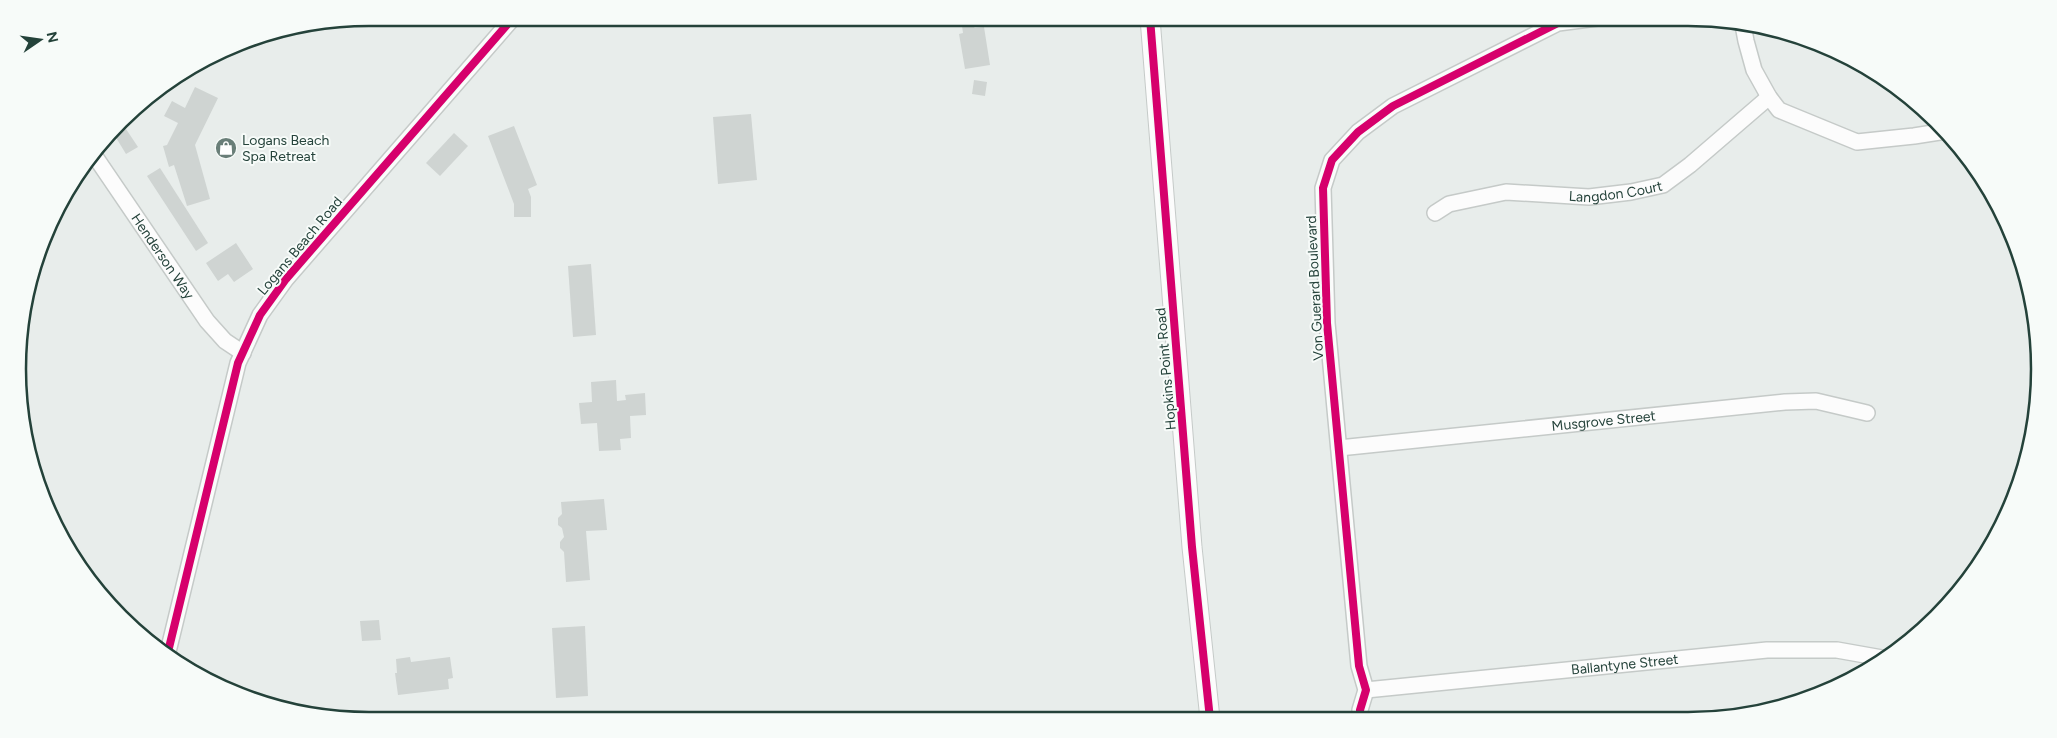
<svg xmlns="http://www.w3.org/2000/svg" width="2057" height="738" font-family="Figtree,sans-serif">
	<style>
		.building { fill: #cfd4d2 }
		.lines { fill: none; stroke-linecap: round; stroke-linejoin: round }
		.minor-casing { stroke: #c5cac8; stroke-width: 18 }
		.tertiary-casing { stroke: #c5cac8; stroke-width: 21 }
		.minor { stroke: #fcfcfc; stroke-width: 15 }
		.tertiary { stroke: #fcfcfc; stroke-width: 19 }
		.cycleway-casing { stroke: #f7fbf9; stroke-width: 11 }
		.cycleway { stroke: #d6006c; stroke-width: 8 }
		.labels { text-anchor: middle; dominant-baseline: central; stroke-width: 4; stroke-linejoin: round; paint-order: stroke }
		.poi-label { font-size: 14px; fill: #24423a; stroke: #f7fbf9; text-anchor: start }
		.street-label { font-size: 14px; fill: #24423a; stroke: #f7fbf9 }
		.rim { fill: none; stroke: #24423a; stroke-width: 2.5 }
	</style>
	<rect width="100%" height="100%" fill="#e8edeb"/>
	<g class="building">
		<path d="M 970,24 L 975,28 L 984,27 L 990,65 L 965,69 L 959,34 L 963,33 L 962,26 Z"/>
		<path d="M 974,80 L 987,82 L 985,96 L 972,94 Z"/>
		<path d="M 195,87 L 218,98 L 195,145 L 210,199 L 187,206 L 174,165 L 169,167 L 163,146 L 167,145 L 178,123 L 164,116 L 172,101 L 185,108 Z"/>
		<path d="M 751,114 L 757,180 L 718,184 L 713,117 Z"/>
		<path d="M 514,126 L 537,185 L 528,189 L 531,197 L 531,217 L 514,217 L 514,204 L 488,136 Z"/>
		<path d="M 126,129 L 138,147 L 126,154 L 115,136 Z"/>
		<path d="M 454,133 L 468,146 L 440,176 L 426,163 Z"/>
		<path d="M 160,168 L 208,243 L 196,251 L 147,176 Z"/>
		<path d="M 236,243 L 253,269 L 234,282 L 228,274 L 218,281 L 206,263 Z"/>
		<path d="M 591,264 L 596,335 L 573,337 L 568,266 Z"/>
		<path d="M 616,380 L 617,401 L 626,400 L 625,395 L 645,393 L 646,415 L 630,416 L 631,438 L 620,439 L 621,450 L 599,451 L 597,423 L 581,424 L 579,403 L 592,402 L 591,382 Z"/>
		<path d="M 604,499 L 607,530 L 586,531 L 590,580 L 566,582 L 564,552 L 560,548 L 560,542 L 564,537 L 562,528 L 558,525 L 558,518 L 562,514 L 561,502 Z"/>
		<path d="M 379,620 L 381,640 L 362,641 L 360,621 Z"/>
		<path d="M 585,626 L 588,696 L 556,698 L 552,628 Z"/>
		<path d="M 410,657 L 411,662 L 450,657 L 453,678 L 448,679 L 449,689 L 398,695 L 395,673 L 397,673 L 396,659 Z"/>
	</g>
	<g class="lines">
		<g class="minor-casing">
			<g id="minor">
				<path d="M 1743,25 L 1746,41 L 1754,70 L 1769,97 L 1779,110 L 1857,142 L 1914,136 L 1946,131"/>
				<path id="s1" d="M 92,152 L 207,321 L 225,341 L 243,353"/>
				<path id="s2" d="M 1435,213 L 1449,204 L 1506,192 L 1589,197 L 1631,192 L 1663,185 L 1690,165 L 1769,97"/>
				<path id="s3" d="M 1339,448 L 1785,402 L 1816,401 L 1867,413"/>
				<path d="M 167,656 L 238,363 L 260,315 L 286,279 L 513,18"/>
				<path id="s4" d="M 1366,690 L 1767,650 L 1837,650 L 1882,658"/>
				<path d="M 1361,718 L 1360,710 L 1366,690 L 1359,666 L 1327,323 L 1323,188 L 1332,160 L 1358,132 L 1393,106 L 1558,23 L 1597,18"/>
			</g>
		</g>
		<g class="tertiary-casing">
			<path id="tertiary" d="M 1150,18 L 1192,547 L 1210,719"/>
		</g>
		<use href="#minor" class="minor"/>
		<use href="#tertiary" class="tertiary"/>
		<g class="cycleway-casing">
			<g id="cycleway">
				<path d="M 1150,18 L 1192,547 L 1210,719"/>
				<path d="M 167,656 L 238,363 L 260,315 L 286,279 L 513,18"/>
				<path d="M 1361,718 L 1360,710 L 1366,690 L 1359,666 L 1327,323 L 1323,188 L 1332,160 L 1358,132 L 1393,106 L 1558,23 L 1597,18"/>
			</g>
		</g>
		<use href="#cycleway" class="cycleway"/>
	</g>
	<defs>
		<g id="shop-disc" transform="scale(1.125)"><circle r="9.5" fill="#697e78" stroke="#f7fbf9"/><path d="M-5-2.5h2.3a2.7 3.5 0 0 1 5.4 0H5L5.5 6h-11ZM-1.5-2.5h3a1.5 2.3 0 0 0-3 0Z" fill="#fff"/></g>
	</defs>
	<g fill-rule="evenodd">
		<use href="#shop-disc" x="226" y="148"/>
	</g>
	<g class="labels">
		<g class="poi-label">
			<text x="242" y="140">Logans Beach<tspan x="242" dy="16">Spa Retreat</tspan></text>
		</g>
		<g class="street-label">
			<text stroke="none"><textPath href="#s2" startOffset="185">Langdon Court</textPath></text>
			<text transform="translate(300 246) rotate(-50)">Logans Beach Road</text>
			<text stroke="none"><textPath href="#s1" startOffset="126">Henderson Way</textPath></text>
			<text transform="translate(1315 288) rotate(-93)">Von Guerard Boulevard</text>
			<text transform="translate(1166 369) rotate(-95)">Hopkins Point Road</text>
			<text stroke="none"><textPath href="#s3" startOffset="266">Musgrove Street</textPath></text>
			<text stroke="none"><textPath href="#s4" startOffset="260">Ballantyne Street</textPath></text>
		</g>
	</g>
	<path d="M0 0H2057V738H0ZM369 26H1688A343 343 0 0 1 2031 369V369A343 343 0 0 1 1688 712H369A343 343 0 0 1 26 369V369A343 343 0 0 1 369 26Z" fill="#f7fbf9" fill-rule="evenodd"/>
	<path class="rim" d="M369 26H1688A343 343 0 0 1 2031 369V369A343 343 0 0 1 1688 712H369A343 343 0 0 1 26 369V369A343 343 0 0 1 369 26Z"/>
	<g transform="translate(40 40) rotate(77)" stroke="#f7fbf9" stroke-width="4" paint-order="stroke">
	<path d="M0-4L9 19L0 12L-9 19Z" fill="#24423a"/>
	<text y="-8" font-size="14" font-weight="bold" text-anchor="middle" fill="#24423a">N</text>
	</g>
</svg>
